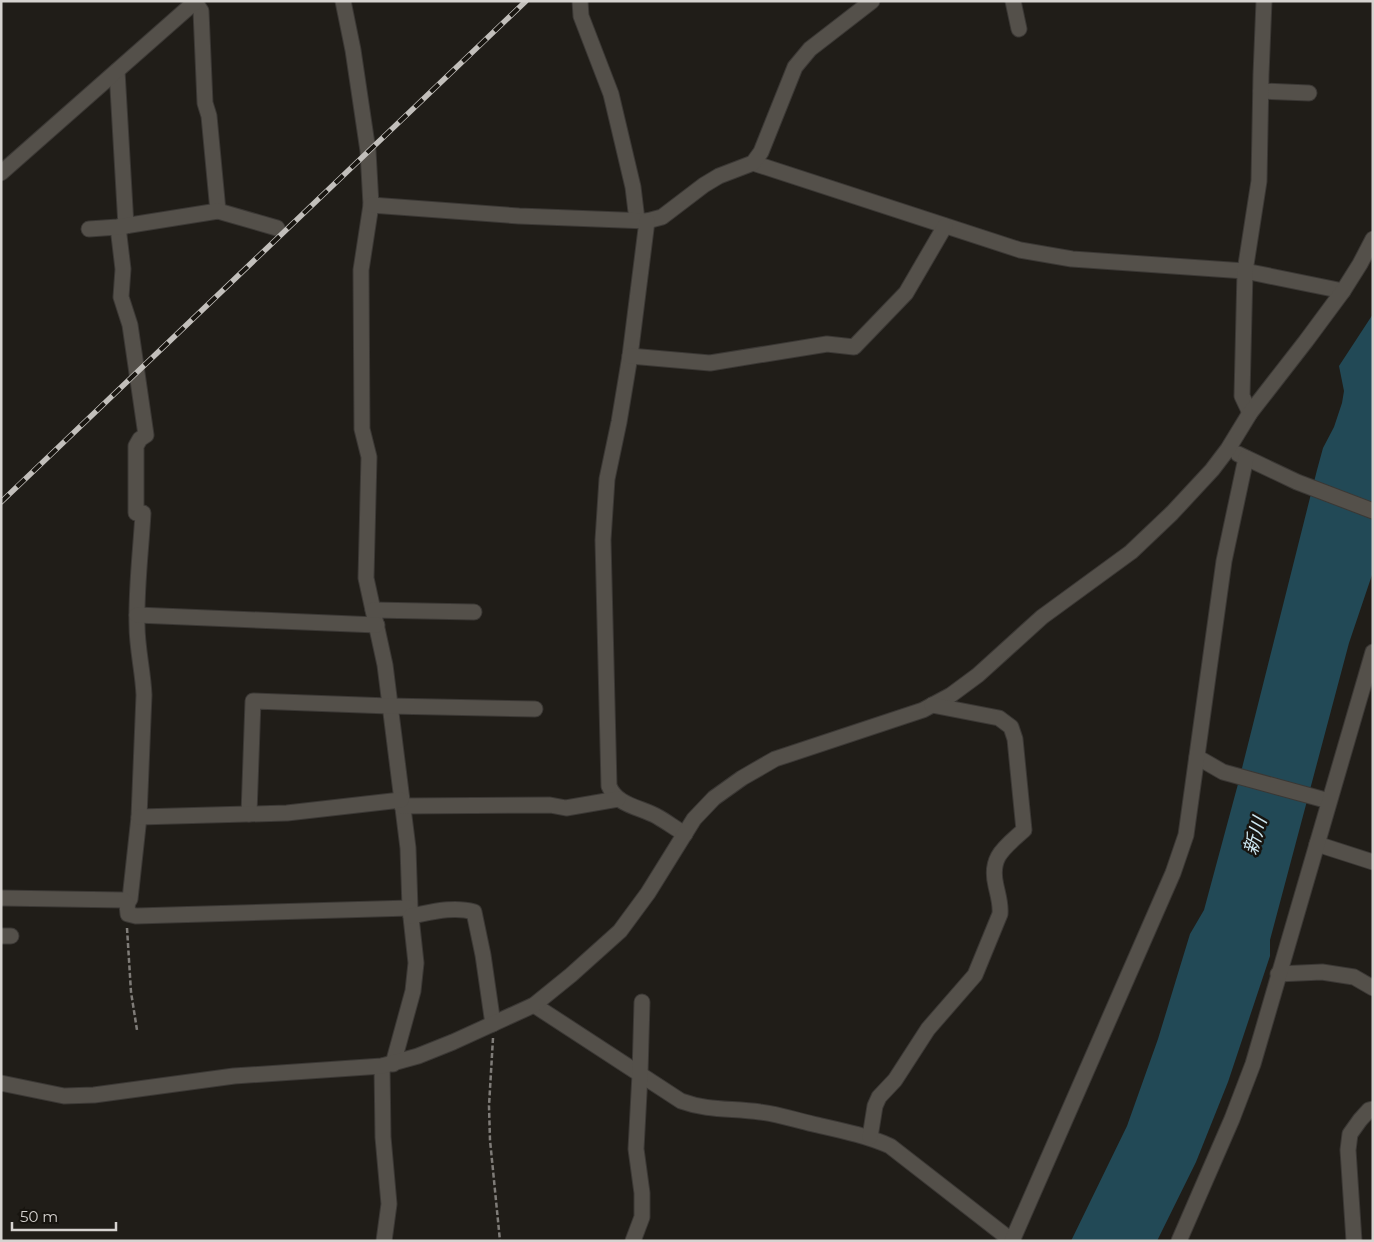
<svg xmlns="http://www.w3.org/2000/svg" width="1374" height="1242" font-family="Montserrat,'Noto Sans JP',sans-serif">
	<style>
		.water { fill: #224956 }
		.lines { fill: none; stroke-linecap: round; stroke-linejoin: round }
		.minor-casing { stroke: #3b3835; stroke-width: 17 }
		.path { stroke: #7f7c78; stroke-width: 2.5; stroke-dasharray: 5 2.5; stroke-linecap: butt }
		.minor { stroke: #54504a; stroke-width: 15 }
		.rail-casing { stroke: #c2bfbb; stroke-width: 5.5 }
		.rail { stroke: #17140f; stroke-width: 4; stroke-dasharray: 11; stroke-linecap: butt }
		.labels { text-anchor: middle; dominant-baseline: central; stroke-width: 5; stroke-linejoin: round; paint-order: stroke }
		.water-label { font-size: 19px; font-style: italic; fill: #cde7f1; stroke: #17140f }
	</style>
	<rect width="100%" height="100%" fill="#201d18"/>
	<path class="water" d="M 1373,314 L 1373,572 L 1349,643 L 1270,940 L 1270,956 L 1228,1082 L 1196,1162 L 1157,1241 L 1071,1241 L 1127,1126 L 1158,1039 L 1190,934 L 1204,910 L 1238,784 L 1317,470 L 1323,448 L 1334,427 L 1342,403 L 1344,391 L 1339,366 Z"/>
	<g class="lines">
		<g class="minor-casing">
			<g id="minor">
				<path d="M 343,1 L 353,50 L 368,151 L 371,205 L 361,270 L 362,429 L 369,457 L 366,578 L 385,665 L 408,848 L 410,908 L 416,963 L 413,991 L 393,1064"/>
				<path d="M 580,1 L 581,16 L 611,94 L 633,187 L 637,220"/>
				<path d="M 1013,1 L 1019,29"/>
				<path d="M 195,2 L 201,11 L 205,103 L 209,116 L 218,211"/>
				<path d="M 117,71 L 126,226"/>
				<path d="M 1261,91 L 1309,93"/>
				<path d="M 753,163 L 1020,250 L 1072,259 L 1245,271 L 1343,291"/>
				<path d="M 1,173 L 196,1"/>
				<path d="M 371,205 L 519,216 L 647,221 L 662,217 L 704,185 L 719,176 L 753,163 L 761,152 L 795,67 L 810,49 L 872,1"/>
				<path d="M 647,221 L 630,356 L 619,422 L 607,479 L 603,540 L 609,786 C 617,806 641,807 658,817 C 667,822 676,829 685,834"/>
				<path d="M 118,227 L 123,269 L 121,297 L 130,325 L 146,435 L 140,439 L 136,446 L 136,513 L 143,513 C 141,550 136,588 137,625 C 137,649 143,671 144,695 L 139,817 L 130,899 L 127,904"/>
				<path d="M 89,229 L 118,227 L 218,211 L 277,228"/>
				<path d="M 630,356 L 710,363 L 827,344 L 854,347 L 906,293 L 945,226"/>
				<path d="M 1250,413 L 1242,396 L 1245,271 L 1259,181 L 1261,75 L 1264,1"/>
				<path d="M 1238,454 L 1297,482 L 1373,511"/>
				<path d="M 373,610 L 474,612"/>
				<path d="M 137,615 L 377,625"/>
				<path d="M 1197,757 L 1223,772 L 1329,801"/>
				<path d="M 402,806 L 550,805 L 566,808 L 618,799"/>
				<path d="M 249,814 L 253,701 L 389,706 L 535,709"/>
				<path d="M 139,817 L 287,813 L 401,800"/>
				<path d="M 1317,844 L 1373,862"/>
				<path d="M 1,898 L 123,900 L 127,904 L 128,914 L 136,916 L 410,908"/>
				<path d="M 411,916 C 432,912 454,906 474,912 L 483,955 L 493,1024"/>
				<path d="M 1,936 L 11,936"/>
				<path d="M 1278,974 L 1322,972 L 1354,977 L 1373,988"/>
				<path d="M 534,1005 L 681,1101 C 708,1111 732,1108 760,1112 C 778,1114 795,1120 813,1124 C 839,1130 865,1135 890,1146 L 1012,1241"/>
				<path d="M 382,1066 L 383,1137 L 389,1204 L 384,1241"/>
				<path d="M 1,1083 L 64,1096 L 94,1095 L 234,1076 L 382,1066 L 418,1056 L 453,1042 L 534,1005 L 571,975 L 620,931 L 648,893 L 694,819 L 714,798 L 742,778 L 775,759 L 923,710 L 951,695 L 978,675 L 1042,617 L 1131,552 L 1172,513 L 1212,470 L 1228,449 L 1250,413 L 1306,341 L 1343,291 L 1360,264 L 1373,239"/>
				<path d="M 870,1137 L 875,1106 L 879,1097 L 895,1080 L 928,1029 L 975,975 L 1000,914 C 1001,904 998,895 996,886 C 989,857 1004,848 1024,830 L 1015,739 L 1011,727 L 999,718 L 932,705"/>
				<path d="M 633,1241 L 642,1217 L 642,1193 L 636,1149 L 640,1074 L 642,1002"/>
				<path d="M 1012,1241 L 1173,873 L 1186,835 L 1224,561 L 1246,458"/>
				<path d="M 1179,1241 L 1232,1119 L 1253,1064 L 1373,652"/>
				<path d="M 1354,1241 L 1348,1150 L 1350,1134 L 1360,1120 L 1369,1110 L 1373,1109"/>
			</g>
		</g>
		<g class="path">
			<path d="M 127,928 L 131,992 L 137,1030"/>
			<path d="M 493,1038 L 489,1106 L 490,1140 L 500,1241"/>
		</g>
		<use href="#minor" class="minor"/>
		<g class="rail-casing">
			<path id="rail" d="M 1,502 L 526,1"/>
		</g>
		<use href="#rail" class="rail"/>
	</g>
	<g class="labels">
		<g class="water-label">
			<text transform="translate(1255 836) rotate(-74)">新川</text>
		</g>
	</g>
	<rect width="1374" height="1242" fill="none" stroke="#d6d3d0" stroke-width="5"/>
	<path d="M12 1222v8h104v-8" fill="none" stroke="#d6d3d0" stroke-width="2.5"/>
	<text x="20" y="1222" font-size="15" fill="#d6d3d0" stroke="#17140f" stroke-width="4" paint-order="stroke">50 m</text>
</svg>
